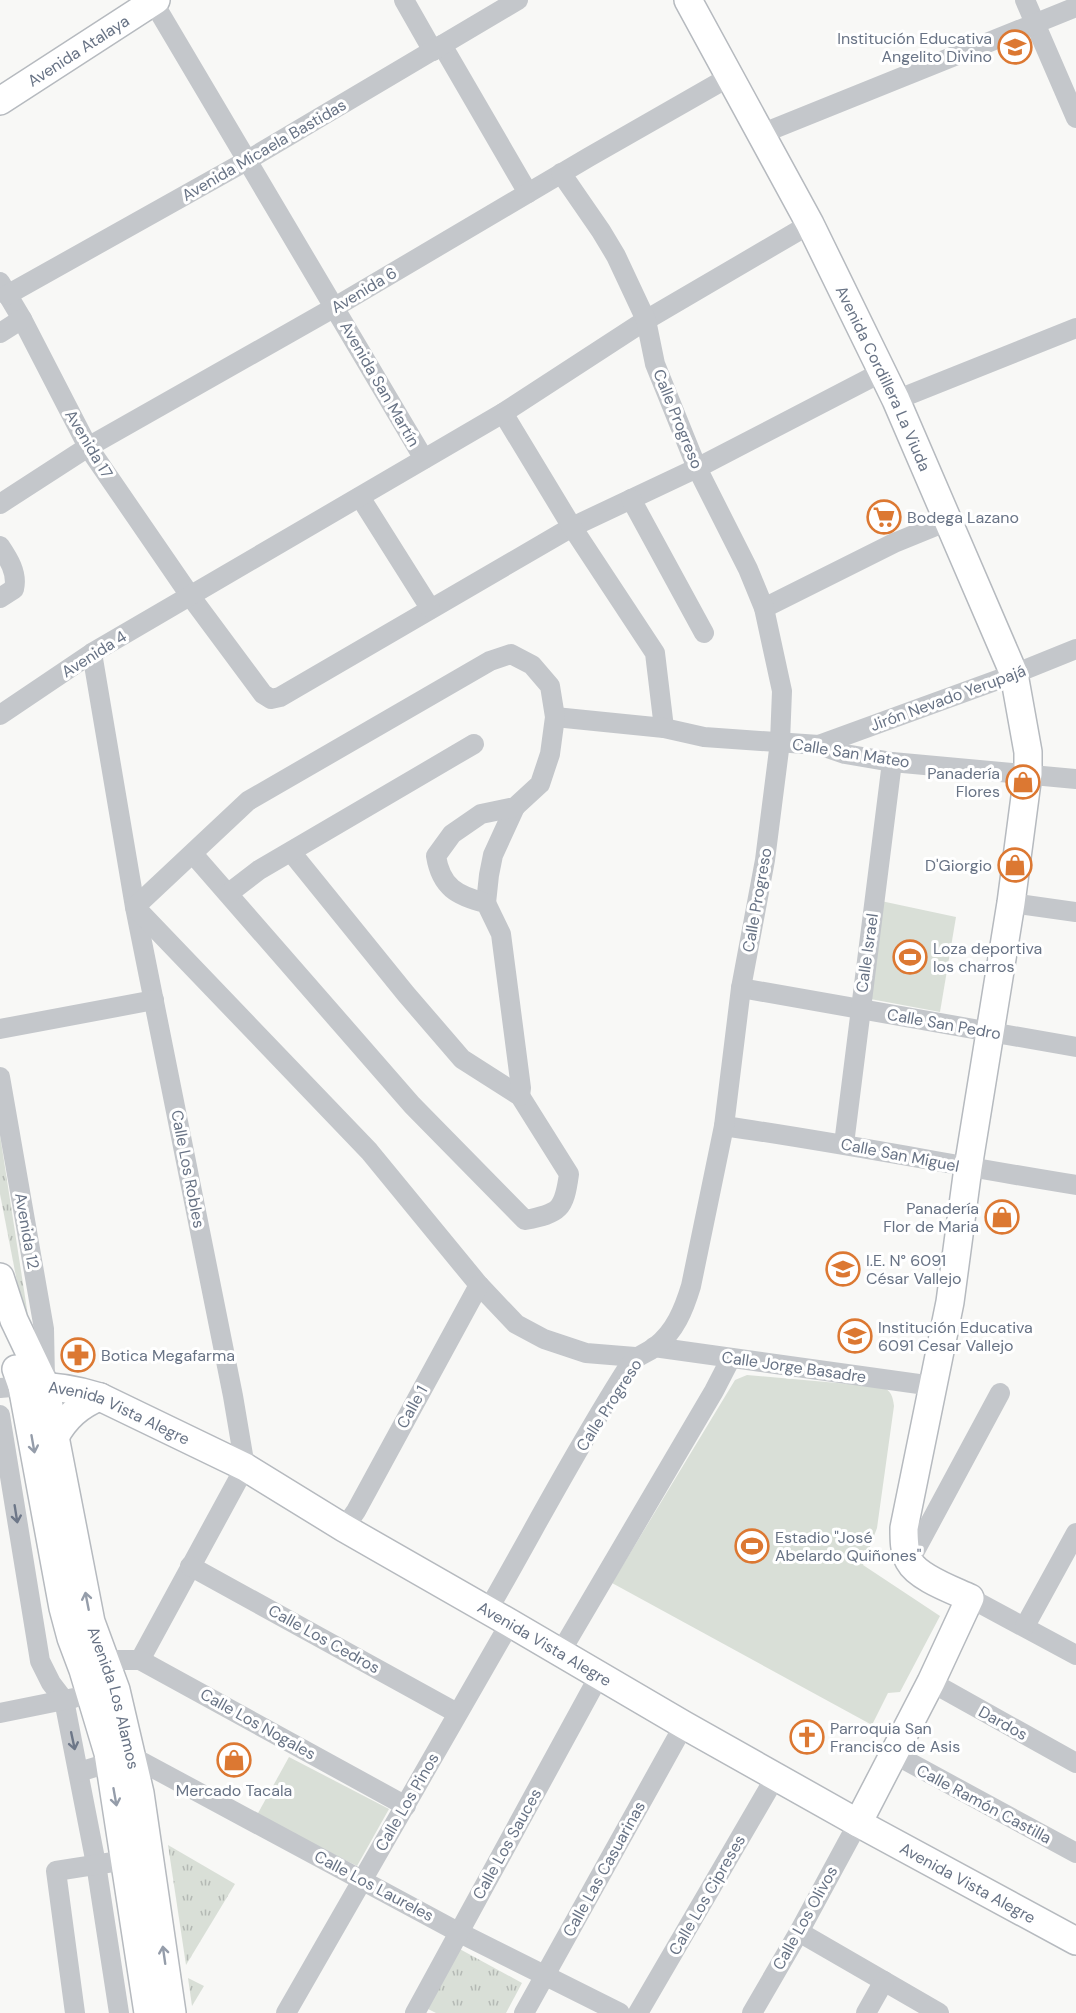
<svg xmlns="http://www.w3.org/2000/svg" width="1076" height="2013" font-family="'DM Sans',sans-serif">
	<style>
		.grass { fill: url(#grass-tufts) }
		.garden { fill: #d9dfd7 }
		.lines { fill: none; stroke-linecap: round; stroke-linejoin: round }
		.secondary-casing { stroke: #b6babf; stroke-width: 30 }
		.street { stroke: #c4c7cb; stroke-width: 20 }
		.secondary { stroke: #fff; stroke-width: 27 }
		.oneway { stroke: #959daa }
		.oneway2 { stroke: #6d7788 }
		.labels { text-anchor: middle; dominant-baseline: central; stroke-width: 6; stroke-linejoin: round; paint-order: stroke }
		.poi-label { font-size: 16px; fill: #687385; stroke: #fff; text-anchor: start }
		.street-label { font-size: 16px; fill: #687385; stroke: #fff }
	</style>
	<defs>
		<pattern id="grass-tufts" width="24" height="20" patternUnits="userSpaceOnUse" patternTransform="scale(1.5)"><rect width="24" height="20" fill="#d9dfd7"/><path d="M3 7l-1-3M5 7V3M7 7l1-3M15 17l-1-3M17 17v-4M19 17l1-3" fill="none" stroke="#b4b9b4"/></pattern>
	</defs>
	<rect width="100%" height="100%" fill="#f8f8f6"/>
	<g class="grass">
		<path d="M 0,1135 L 28,1316 L 18,1287 L 0,1194 Z"/>
		<path d="M 168,1845 L 235,1884 L 186,1965 Z"/>
		<path d="M 456,1947 L 522,1983 L 506,2013 L 436,2013 L 424,2007 Z"/>
		<path d="M 188,1978 L 204,1986 L 192,2006 Z"/>
	</g>
	<g class="garden">
		<path d="M 881,901 L 956,917 L 940,1012 L 865,998 Z"/>
		<path d="M 747,1375 L 882,1387 C 891,1390 893,1397 894,1406 L 877,1528 L 863,1565 L 940,1616 L 900,1692 L 888,1693 L 872,1725 L 612,1583 L 735,1380 Z"/>
		<path d="M 289,1757 L 389,1809 L 357,1866 L 257,1815 Z"/>
	</g>
	<g class="lines">
		<g class="secondary-casing">
			<g id="secondary">
				<path id="s1" d="M 688,0 L 810,224 L 896,400 L 1014,674 L 1028,752 L 1028,774 L 1011,903 L 968,1168 L 950,1302 L 904,1528 C 904,1539 904,1552 909,1561 C 918,1578 953,1590 970,1598 L 931,1682 L 858,1823"/>
				<path id="s2" d="M 0,101 L 156,0"/>
				<path id="s3" d="M 0,1277 L 14,1320 L 45,1385 L 91,1622 L 116,1690 L 140,1793 L 172,2013"/>
				<path d="M 16,1369 L 22,1386 L 63,1608 L 71,1638 L 83,1670 L 108,1753 L 148,2013"/>
				<path id="s4" d="M 22,1386 C 50,1385 74,1389 100,1397 L 245,1467 L 344,1528 L 510,1623 L 684,1725 L 858,1823 L 1076,1941"/>
				<path d="M 55,1437 C 65,1418 79,1405 100,1397"/>
			</g>
		</g>
		<g class="street">
			<path d="M 152,0 L 424,459"/>
			<path d="M 404,0 L 433,51"/>
			<path d="M 1025,0 L 1076,118"/>
			<path d="M 442,45 L 528,193"/>
			<path d="M 761,134 L 1076,7"/>
			<path d="M 0,282 L 22,319 L 88,447 L 191,597 L 263,694 L 271,699 L 280,697 L 572,527 L 697,468 L 882,372"/>
			<path d="M 7,295 L 248,160 L 518,0"/>
			<path d="M 0,333 L 22,319"/>
			<path d="M 896,400 L 1076,328"/>
			<path d="M 503,413 L 572,527 L 655,653 L 664,728"/>
			<path d="M 360,497 L 430,608"/>
			<path d="M 631,499 L 704,633"/>
			<path d="M 0,504 L 88,447 L 335,307 L 589,157 L 729,77"/>
			<path d="M 0,546 C 8,558 18,573 14,589 L 0,598"/>
			<path d="M 764,608 L 894,543 L 948,521"/>
			<path d="M 92,653 L 135,907 L 233,1396 L 245,1467 L 140,1660"/>
			<path d="M 0,715 L 92,653 L 503,413 L 646,320 L 810,224"/>
			<path d="M 555,717 L 664,728 L 704,737 L 819,745 L 845,754 L 892,762 L 1076,779"/>
			<path d="M 819,745 L 1014,674 L 1076,649"/>
			<path d="M 193,854 L 412,1105 L 525,1220 C 560,1213 564,1210 569,1174 L 520,1096 L 462,1059 L 406,994 L 291,852"/>
			<path d="M 229,893 L 259,870 L 474,744"/>
			<path d="M 486,903 L 489,875 L 493,855 L 515,807"/>
			<path d="M 1011,903 L 1076,912"/>
			<path d="M 741,988 L 1076,1047"/>
			<path d="M 0,1029 L 154,1000"/>
			<path d="M 0,1077 L 44,1329 L 45,1379"/>
			<path d="M 520,1096 L 521,1088 L 501,934 L 486,903 C 457,896 441,887 436,856 L 452,834 L 481,814 L 515,807 L 540,784 L 550,754 L 555,717 L 550,686 L 532,665 L 511,654 L 490,661 L 248,801 L 135,907 L 369,1151 L 479,1285 L 516,1324 L 544,1339 L 586,1353 L 635,1357"/>
			<path d="M 724,1126 C 842,1143 958,1166 1076,1185"/>
			<path d="M 844,1144 L 892,762"/>
			<path d="M 654,1347 L 933,1386"/>
			<path d="M 0,1388 L 22,1386"/>
			<path d="M 0,1415 L 40,1661 L 51,1683 L 64,1700 L 96,1864 L 119,2013"/>
			<path d="M 344,1528 L 356,1511 L 479,1285"/>
			<path d="M 909,1562 L 1000,1393"/>
			<path d="M 190,1566 L 457,1713"/>
			<path d="M 970,1598 L 1076,1655"/>
			<path d="M 488,1610 C 534,1530 577,1447 627,1369 C 637,1354 641,1357 655,1347 C 675,1332 684,1309 691,1286 L 724,1126 L 741,988 L 765,860 L 780,742 L 782,691 L 764,608 L 748,569 L 697,468 L 655,364 L 646,320 L 616,256 L 601,231 L 561,173"/>
			<path d="M 1025,1626 L 1076,1533"/>
			<path d="M 560,1653 L 714,1391 L 731,1358"/>
			<path d="M 105,1660 L 140,1660 L 406,1806"/>
			<path d="M 931,1682 L 1076,1763"/>
			<path d="M 0,1713 L 74,1698"/>
			<path d="M 894,1754 L 1076,1853"/>
			<path d="M 79,1772 L 131,1756 L 458,1932 L 620,2013"/>
			<path d="M 799,1932 L 939,2013"/>
			<path d="M 75,2013 L 56,1871 L 126,1860"/>
			<path d="M 286,2013 L 510,1623"/>
			<path d="M 415,2013 L 599,1676"/>
			<path d="M 524,2013 L 684,1725"/>
			<path d="M 638,2013 L 776,1776"/>
			<path d="M 752,2013 L 799,1932 L 858,1823"/>
			<path d="M 866,2013 L 884,1981"/>
		</g>
		<use href="#secondary" class="secondary"/>
	</g>
	<defs><path id="oneway-shaft" d="M-6 0H5M1.5-3L5.5 0L1.5 3" fill="none" stroke-width="1.6" stroke-linecap="round" stroke-linejoin="round" transform="scale(1.5)"/></defs>
	<g class="oneway">
		<use href="#oneway-shaft" transform="translate(33 1444) rotate(80)"/>
		<use href="#oneway-shaft" transform="translate(87 1601) rotate(-101)"/>
		<use href="#oneway-shaft" transform="translate(115 1797) rotate(80)"/>
		<use href="#oneway-shaft" transform="translate(164 1955) rotate(-98)"/>
	</g>
	<g class="oneway2">
		<use href="#oneway-shaft" transform="translate(16 1514) rotate(81)"/>
		<use href="#oneway-shaft" transform="translate(73 1741) rotate(78)"/>
	</g>
	<defs>
		<g id="school-ring" transform="scale(1.725)"><circle r="9.5" fill="#fff" stroke="#dc7832" stroke-width="1.5"/><path d="M0-5L7-2L0 1L-7-2ZM-4 1L0 2.5L4 1V4Q0 6-4 4Z" fill="#dc7832"/></g>
		<g id="supermarket-ring" transform="scale(1.725)"><circle r="9.5" fill="#fff" stroke="#dc7832" stroke-width="1.5"/><path d="M-6-5.5h2.5l.6 2H6L4.5 2H-2.5L-4.4-4H-6ZM-1.5 3.2a1.3 1.3 0 1 0 .1 0ZM3 3.2a1.3 1.3 0 1 0 .1 0Z" fill="#dc7832"/></g>
		<g id="shop-ring" transform="scale(1.725)"><circle r="9.5" fill="#fff" stroke="#dc7832" stroke-width="1.5"/><path d="M-5-2.5h2.3a2.7 3.5 0 0 1 5.4 0H5L5.5 6h-11ZM-1.5-2.5h3a1.5 2.3 0 0 0-3 0Z" fill="#dc7832"/></g>
		<g id="stadium-ring" transform="scale(1.725)"><circle r="9.5" fill="#fff" stroke="#dc7832" stroke-width="1.5"/><path d="M0-5a6.5 5 0 1 0 0 10a6.5 5 0 1 0 0-10ZM-3.5-1.8h7v3.6h-7Z" fill="#dc7832"/></g>
		<g id="pharmacy-ring" transform="scale(1.725)"><circle r="9.5" fill="#fff" stroke="#dc7832" stroke-width="1.5"/><path d="M-2-6h4v4h4v4h-4v4h-4v-4h-4v-4h4Z" fill="#dc7832"/></g>
		<g id="church-ring" transform="scale(1.725)"><circle r="9.5" fill="#fff" stroke="#dc7832" stroke-width="1.5"/><path d="M-1.2-6h2.4v3.5h3.3v2.4h-3.3V6h-2.4V-.1h-3.3v-2.4h3.3Z" fill="#dc7832"/></g>
	</defs>
	<g fill-rule="evenodd">
		<use href="#school-ring" x="1015" y="47"/>
		<use href="#supermarket-ring" x="884" y="517"/>
		<use href="#shop-ring" x="1023" y="782"/>
		<use href="#shop-ring" x="1015" y="865"/>
		<use href="#stadium-ring" x="910" y="957"/>
		<use href="#shop-ring" x="1002" y="1217"/>
		<use href="#school-ring" x="843" y="1269"/>
		<use href="#school-ring" x="855" y="1336"/>
		<use href="#pharmacy-ring" x="78" y="1355"/>
		<use href="#stadium-ring" x="752" y="1546"/>
		<use href="#church-ring" x="807" y="1737"/>
		<use href="#shop-ring" x="234" y="1760"/>
	</g>
	<g class="labels">
		<g class="poi-label">
			<text x="992" y="38" text-anchor="end">Institución Educativa<tspan x="992" dy="18">Angelito Divino</tspan></text>
			<text x="907" y="517">Bodega Lazano</text>
			<text x="1000" y="773" text-anchor="end">Panadería<tspan x="1000" dy="18">Flores</tspan></text>
			<text x="992" y="865" text-anchor="end">D'Giorgio</text>
			<text x="933" y="948">Loza deportiva<tspan x="933" dy="18">los charros</tspan></text>
			<text x="979" y="1208" text-anchor="end">Panadería<tspan x="979" dy="18">Flor de Maria</tspan></text>
			<text x="866" y="1260">I.E. N° 6091<tspan x="866" dy="18">César Vallejo</tspan></text>
			<text x="878" y="1327">Institución Educativa<tspan x="878" dy="18">6091 Cesar Vallejo</tspan></text>
			<text x="101" y="1355">Botica Megafarma</text>
			<text x="775" y="1537">Estadio "José<tspan x="775" dy="18">Abelardo Quiñones"</tspan></text>
			<text x="830" y="1728">Parroquia San<tspan x="830" dy="18">Francisco de Asis</tspan></text>
			<text x="234" y="1790" text-anchor="middle">Mercado Tacala</text>
		</g>
		<g class="street-label">
			<text stroke="none"><textPath href="#s2" startOffset="93">Avenida Atalaya</textPath></text>
			<text transform="translate(264 150) rotate(-30)">Avenida Micaela Bastidas</text>
			<text transform="translate(364 290) rotate(-31)">Avenida 6</text>
			<text stroke="none"><textPath href="#s1" startOffset="426">Avenida Cordillera La Viuda</textPath></text>
			<text transform="translate(380 384) rotate(60)">Avenida San Martín</text>
			<text transform="translate(678 419) rotate(68)">Calle Progreso</text>
			<text transform="translate(89 444) rotate(59)">Avenida 17</text>
			<text transform="translate(94 654) rotate(-32)">Avenida 4</text>
			<text transform="translate(948 698) rotate(-20)">Jirón Nevado Yerupajá</text>
			<text transform="translate(851 753) rotate(9)">Calle San Mateo</text>
			<text transform="translate(757 900) rotate(-80)">Calle Progreso</text>
			<text transform="translate(867 953) rotate(-82)">Calle Israel</text>
			<text transform="translate(944 1024) rotate(10)">Calle San Pedro</text>
			<text transform="translate(900 1155) rotate(11)">Calle San Miguel</text>
			<text transform="translate(188 1169) rotate(79)">Calle Los Robles</text>
			<text transform="translate(27 1231) rotate(80)">Avenida 12</text>
			<text transform="translate(794 1367) rotate(8)">Calle Jorge Basadre</text>
			<text transform="translate(609 1405) rotate(-57)">Calle Progreso</text>
			<text transform="translate(412 1407) rotate(-61)">Calle 1</text>
			<text stroke="none"><textPath href="#s4" startOffset="102">Avenida Vista Alegre</textPath></text>
			<text transform="translate(324 1639) rotate(29)">Calle Los Cedros</text>
			<text stroke="none"><textPath href="#s4" startOffset="588">Avenida Vista Alegre</textPath></text>
			<text stroke="none"><textPath href="#s3" startOffset="438">Avenida Los Alamos</textPath></text>
			<text transform="translate(1003 1723) rotate(29)">Dardos</text>
			<text transform="translate(258 1724) rotate(29)">Calle Los Nogales</text>
			<text transform="translate(407 1802) rotate(-60)">Calle Los Pinos</text>
			<text transform="translate(984 1804) rotate(28)">Calle Ramón Castilla</text>
			<text transform="translate(507 1844) rotate(-61)">Calle Los Sauces</text>
			<text transform="translate(604 1869) rotate(-61)">Calle Las Casuarinas</text>
			<text stroke="none"><textPath href="#s4" startOffset="1074">Avenida Vista Alegre</textPath></text>
			<text transform="translate(374 1886) rotate(28)">Calle Los Laureles</text>
			<text transform="translate(707 1895) rotate(-60)">Calle Los Cipreses</text>
			<text transform="translate(805 1918) rotate(-61)">Calle Los Olivos</text>
		</g>
	</g>
</svg>
